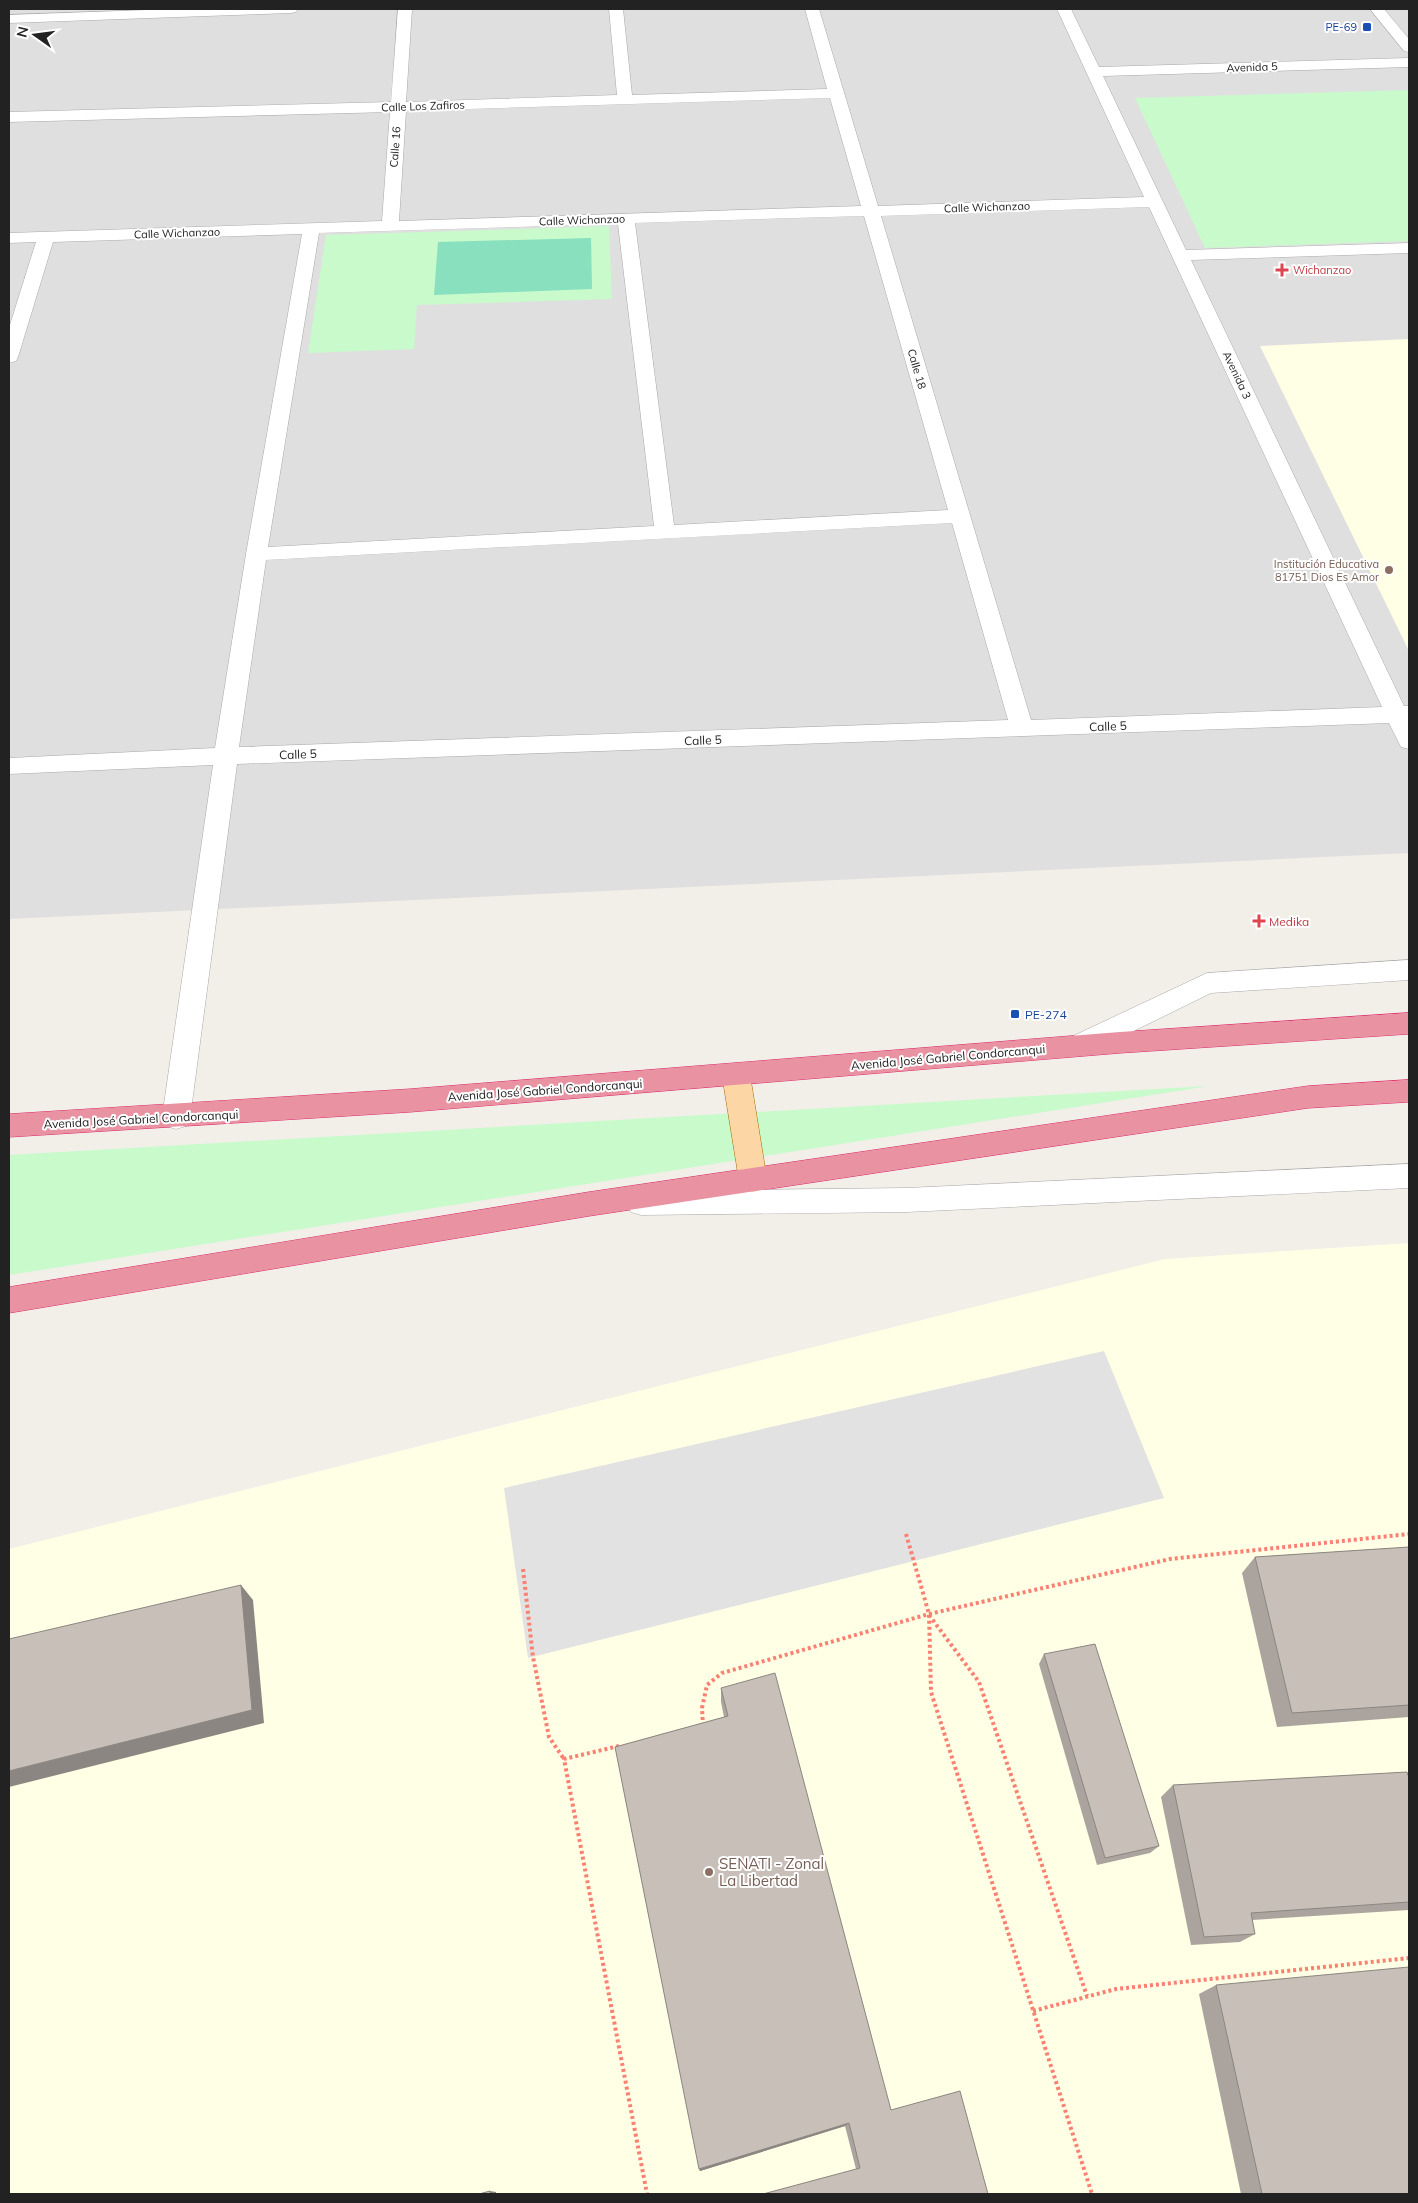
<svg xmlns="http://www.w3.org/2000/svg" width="1418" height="2203" font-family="Mulish,sans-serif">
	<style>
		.residential { fill: #e0dfdf }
		.education { fill: #ffffe5 }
		.park { fill: #c8facc }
		.pitch { fill: #88e0be }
		.parking { fill: #e2e2e2 }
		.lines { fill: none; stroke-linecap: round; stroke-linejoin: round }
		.minor-casing { stroke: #a9a9a9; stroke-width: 1 }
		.major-casing { stroke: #a06b00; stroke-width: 1 }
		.highway-casing { stroke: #dc2a67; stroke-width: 1 }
		.path { stroke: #fa8072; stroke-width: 4; stroke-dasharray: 3 3; stroke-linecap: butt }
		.minor { fill: #fff; fill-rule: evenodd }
		.major { fill: #fcd6a4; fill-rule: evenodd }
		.highway { fill: #e892a2; fill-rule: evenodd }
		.wall { fill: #aba49e }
		.shaded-wall { fill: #8b8681 }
		.building { fill: #c7bfb8; stroke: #8b8681 }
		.transit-dot { fill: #1a4fb4; stroke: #fff; stroke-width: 2 }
		.health-dot { fill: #e0444e; stroke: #fff; stroke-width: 2 }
		.education-dot { fill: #8d6e63; stroke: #fff; stroke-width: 2 }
		.labels { text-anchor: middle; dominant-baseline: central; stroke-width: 4; stroke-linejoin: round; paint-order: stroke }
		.far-transit-label { font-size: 11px; fill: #164399; stroke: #fff; text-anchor: end }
		.far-street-label { font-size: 11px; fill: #222; stroke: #fff }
		.far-health-label { font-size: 11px; fill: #be3a42; stroke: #fff; text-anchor: start }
		.far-education-label { font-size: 11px; fill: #785e54; stroke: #fff; text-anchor: end }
		.street-label { font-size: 12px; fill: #222; stroke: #fff }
		.health-label { font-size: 12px; fill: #be3a42; stroke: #fff; text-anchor: start }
		.transit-label { font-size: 12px; fill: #164399; stroke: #fff; text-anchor: start }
		.near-education-label { font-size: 15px; fill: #785e54; stroke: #fff; text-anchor: start }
	</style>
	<rect width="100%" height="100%" fill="#f2efe9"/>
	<path class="residential" d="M 9,9 L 1409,9 L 1409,853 L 9,919 Z"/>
	<g class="education">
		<path d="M 1409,339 L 1409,651 L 1260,346 Z"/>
		<path d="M 1409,1243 L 1409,2194 L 9,2194 L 9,1549 L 1165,1259 Z"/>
	</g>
	<g class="park">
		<path d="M 1409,90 L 1409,241 L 1205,248 L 1135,98 Z"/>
		<path d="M 609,226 L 612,299 L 417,305 L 414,349 L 308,353 L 326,235 Z"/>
		<path d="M 1209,1086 L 9,1275 L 9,1155 Z"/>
	</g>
	<path class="pitch" d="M 591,238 L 592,289 L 434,295 L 438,242 Z"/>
	<path class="parking" d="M 1104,1351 L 1164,1498 L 528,1658 L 504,1488 Z"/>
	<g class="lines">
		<g class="minor-casing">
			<g id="minor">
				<path d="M 175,9 L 298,9 L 296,12 L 291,13 L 9,23 L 9,15 Z"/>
				<path d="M 398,9 L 412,9 L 406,102 L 617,95 L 609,9 L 623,9 L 632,95 L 827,89 L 805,9 L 819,9 L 878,206 L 1144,197 L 1057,9 L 1071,9 L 1099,67 L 1409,58 L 1409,67 L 1103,76 L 1186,250 L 1409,243 L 1409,253 L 1191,260 L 1404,706 L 1409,706 L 1409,749 L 1401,747 L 1389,723 L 237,764 L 190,1118 L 186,1126 L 176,1129 L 166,1126 L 162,1118 L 213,765 L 9,774 L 9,758 L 215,748 L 246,554 L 302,234 L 53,242 L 18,357 L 16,361 L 9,363 L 9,328 L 36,242 L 9,243 L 9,233 L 382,221 L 390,112 L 9,122 L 9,112 L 391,102 ZM 830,98 L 861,206 L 399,221 L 406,111 ZM 1149,207 L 1382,707 L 1031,720 L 881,216 ZM 864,216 L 948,510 L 674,525 L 635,223 ZM 618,224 L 654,526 L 268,547 L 319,233 ZM 952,523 L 1008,720 L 239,747 L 266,560 Z"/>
				<path d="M 1370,9 L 1384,9 L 1409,39 L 1409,52 L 1404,51 Z"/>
				<path d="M 1409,960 L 1409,980 L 1211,993 L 1089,1053 L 1080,1056 L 1071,1053 L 1067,1045 L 1071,1037 L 1207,973 Z"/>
				<path d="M 1409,1164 L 1409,1188 L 907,1212 L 641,1215 L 631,1212 L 627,1203 L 631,1194 L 641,1191 L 907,1188 Z"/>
			</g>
		</g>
		<g class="major-casing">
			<path id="major" d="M 736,1064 L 746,1067 L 750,1075 L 767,1180 L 763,1189 L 753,1192 L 743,1189 L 739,1180 L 722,1075 L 726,1067 Z"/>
		</g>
		<g class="highway-casing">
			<g id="highway">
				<path d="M 1409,1013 L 1409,1034 L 1120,1053 L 410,1112 L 9,1137 L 9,1114 L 410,1089 L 1120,1032 Z"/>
				<path d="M 1409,1080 L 1409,1102 L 1308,1108 L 589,1216 L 9,1313 L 9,1287 L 589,1192 L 1308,1086 Z"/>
			</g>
		</g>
		<g class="path">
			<path d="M 906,1534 L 929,1614 L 931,1692 L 1092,2194"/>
			<path d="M 523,1569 L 533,1657 L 549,1737 L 564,1759"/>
			<path d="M 929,1615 L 979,1682 L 1087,1996"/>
			<path d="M 703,1726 L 702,1708 L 707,1685 L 722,1673 L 929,1614 L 1170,1559 L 1409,1534"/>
			<path d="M 619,1746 L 564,1759 L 647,2194"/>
			<path d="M 1033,2011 L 1116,1989 L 1409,1958"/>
		</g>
		<use href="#minor" class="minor"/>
		<use href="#major" class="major"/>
		<use href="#highway" class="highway"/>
	</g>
	<g class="wall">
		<path d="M 1409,1547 L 1409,1717 L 1277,1727 L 1242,1573 L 1255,1557 Z"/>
		<path d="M 1044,1654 L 1159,1846 L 1150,1853 L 1097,1865 L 1039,1664 Z"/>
		<path d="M 721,1688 L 891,2110 L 988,2194 L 856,2169 L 845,2126 L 700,2171 L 615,1747 L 724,1717 L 721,1702 Z"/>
		<path d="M 1409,1778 L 1409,1910 L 1252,1920 L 1255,1934 L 1240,1942 L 1191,1945 L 1161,1797 L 1173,1785 Z"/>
		<path d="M 1216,1985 L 1409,2194 L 1241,2194 L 1199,1994 Z"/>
	</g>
	<g class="shaded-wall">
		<path d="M 241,1585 L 253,1600 L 264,1723 L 9,1787 L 9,1771 Z"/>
		<path d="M 849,2123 L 845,2126 L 700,2171 L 699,2169 Z"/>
		<path d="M 490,2191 L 496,2192 L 496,2194 L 490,2194 Z"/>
	</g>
	<g class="building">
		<path d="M 1409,1547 L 1409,1705 L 1292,1713 L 1255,1557 Z"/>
		<path d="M 241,1585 L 252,1710 L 9,1771 L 9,1639 Z"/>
		<path d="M 1095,1644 L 1159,1846 L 1105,1858 L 1044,1654 Z"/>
		<path d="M 775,1673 L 891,2110 L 960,2091 L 988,2194 L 763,2194 L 860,2168 L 849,2123 L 699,2169 L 615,1747 L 728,1716 L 721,1688 Z"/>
		<path d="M 1407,1772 L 1409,1778 L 1409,1902 L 1251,1913 L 1255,1934 L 1204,1937 L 1173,1785 Z"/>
		<path d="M 1409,1967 L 1409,2194 L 1262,2194 L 1216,1985 Z"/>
		<path d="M 490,2191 L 490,2194 L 479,2194 Z"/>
	</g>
	<g class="transit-dot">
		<rect x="1362" y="22" width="10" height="10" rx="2.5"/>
		<rect x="1010" y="1009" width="10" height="10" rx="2.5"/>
	</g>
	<g class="health-dot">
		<path d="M1279.5 262.5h5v5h5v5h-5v5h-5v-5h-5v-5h5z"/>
		<path d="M1256.5 913.5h5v5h5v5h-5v5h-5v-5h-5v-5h5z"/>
	</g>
	<g class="education-dot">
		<circle cx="1389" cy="570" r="5"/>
		<circle cx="709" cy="1872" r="5"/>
	</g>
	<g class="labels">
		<g class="far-transit-label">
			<text x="1357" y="27">PE-69</text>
		</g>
		<g class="far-street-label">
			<text transform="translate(1252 67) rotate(-2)">Avenida 5</text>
			<text transform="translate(423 106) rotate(-2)">Calle Los Zafiros</text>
			<text transform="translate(395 147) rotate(-86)">Calle 16</text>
			<text transform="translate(987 207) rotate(-2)">Calle Wichanzao</text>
			<text transform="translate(582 220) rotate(-2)">Calle Wichanzao</text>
			<text transform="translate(177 233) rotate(-2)">Calle Wichanzao</text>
			<text transform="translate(917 369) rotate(74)">Calle 18</text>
			<text transform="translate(1237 375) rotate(65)">Avenida 3</text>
		</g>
		<g class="far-health-label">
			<text x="1293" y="270">Wichanzao</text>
		</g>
		<g class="far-education-label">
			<text x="1379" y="564">Institución Educativa<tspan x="1379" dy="13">81751 Dios Es Amor</tspan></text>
		</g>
		<g class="street-label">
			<text transform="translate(1108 726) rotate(-2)">Calle 5</text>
			<text transform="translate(703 740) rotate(-2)">Calle 5</text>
			<text transform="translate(298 754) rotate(-2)">Calle 5</text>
			<text transform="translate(948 1057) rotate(-5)">Avenida José Gabriel Condorcanqui</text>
			<text transform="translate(545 1090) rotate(-4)">Avenida José Gabriel Condorcanqui</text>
			<text transform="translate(141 1119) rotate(-3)">Avenida José Gabriel Condorcanqui</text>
		</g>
		<g class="health-label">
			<text x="1269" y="921">Medika</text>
		</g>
		<g class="transit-label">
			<text x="1025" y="1014">PE-274</text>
		</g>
		<g class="near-education-label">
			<text x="719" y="1863">SENATI - Zonal<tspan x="719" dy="17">La Libertad</tspan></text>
		</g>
	</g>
	<rect width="1418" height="2203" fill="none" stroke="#222222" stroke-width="20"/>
	<g transform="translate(35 35) rotate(284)" stroke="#ffffff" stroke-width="4" paint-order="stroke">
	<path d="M0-4L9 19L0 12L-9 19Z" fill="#222222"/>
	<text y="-8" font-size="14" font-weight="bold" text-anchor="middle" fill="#222222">N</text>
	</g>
</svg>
